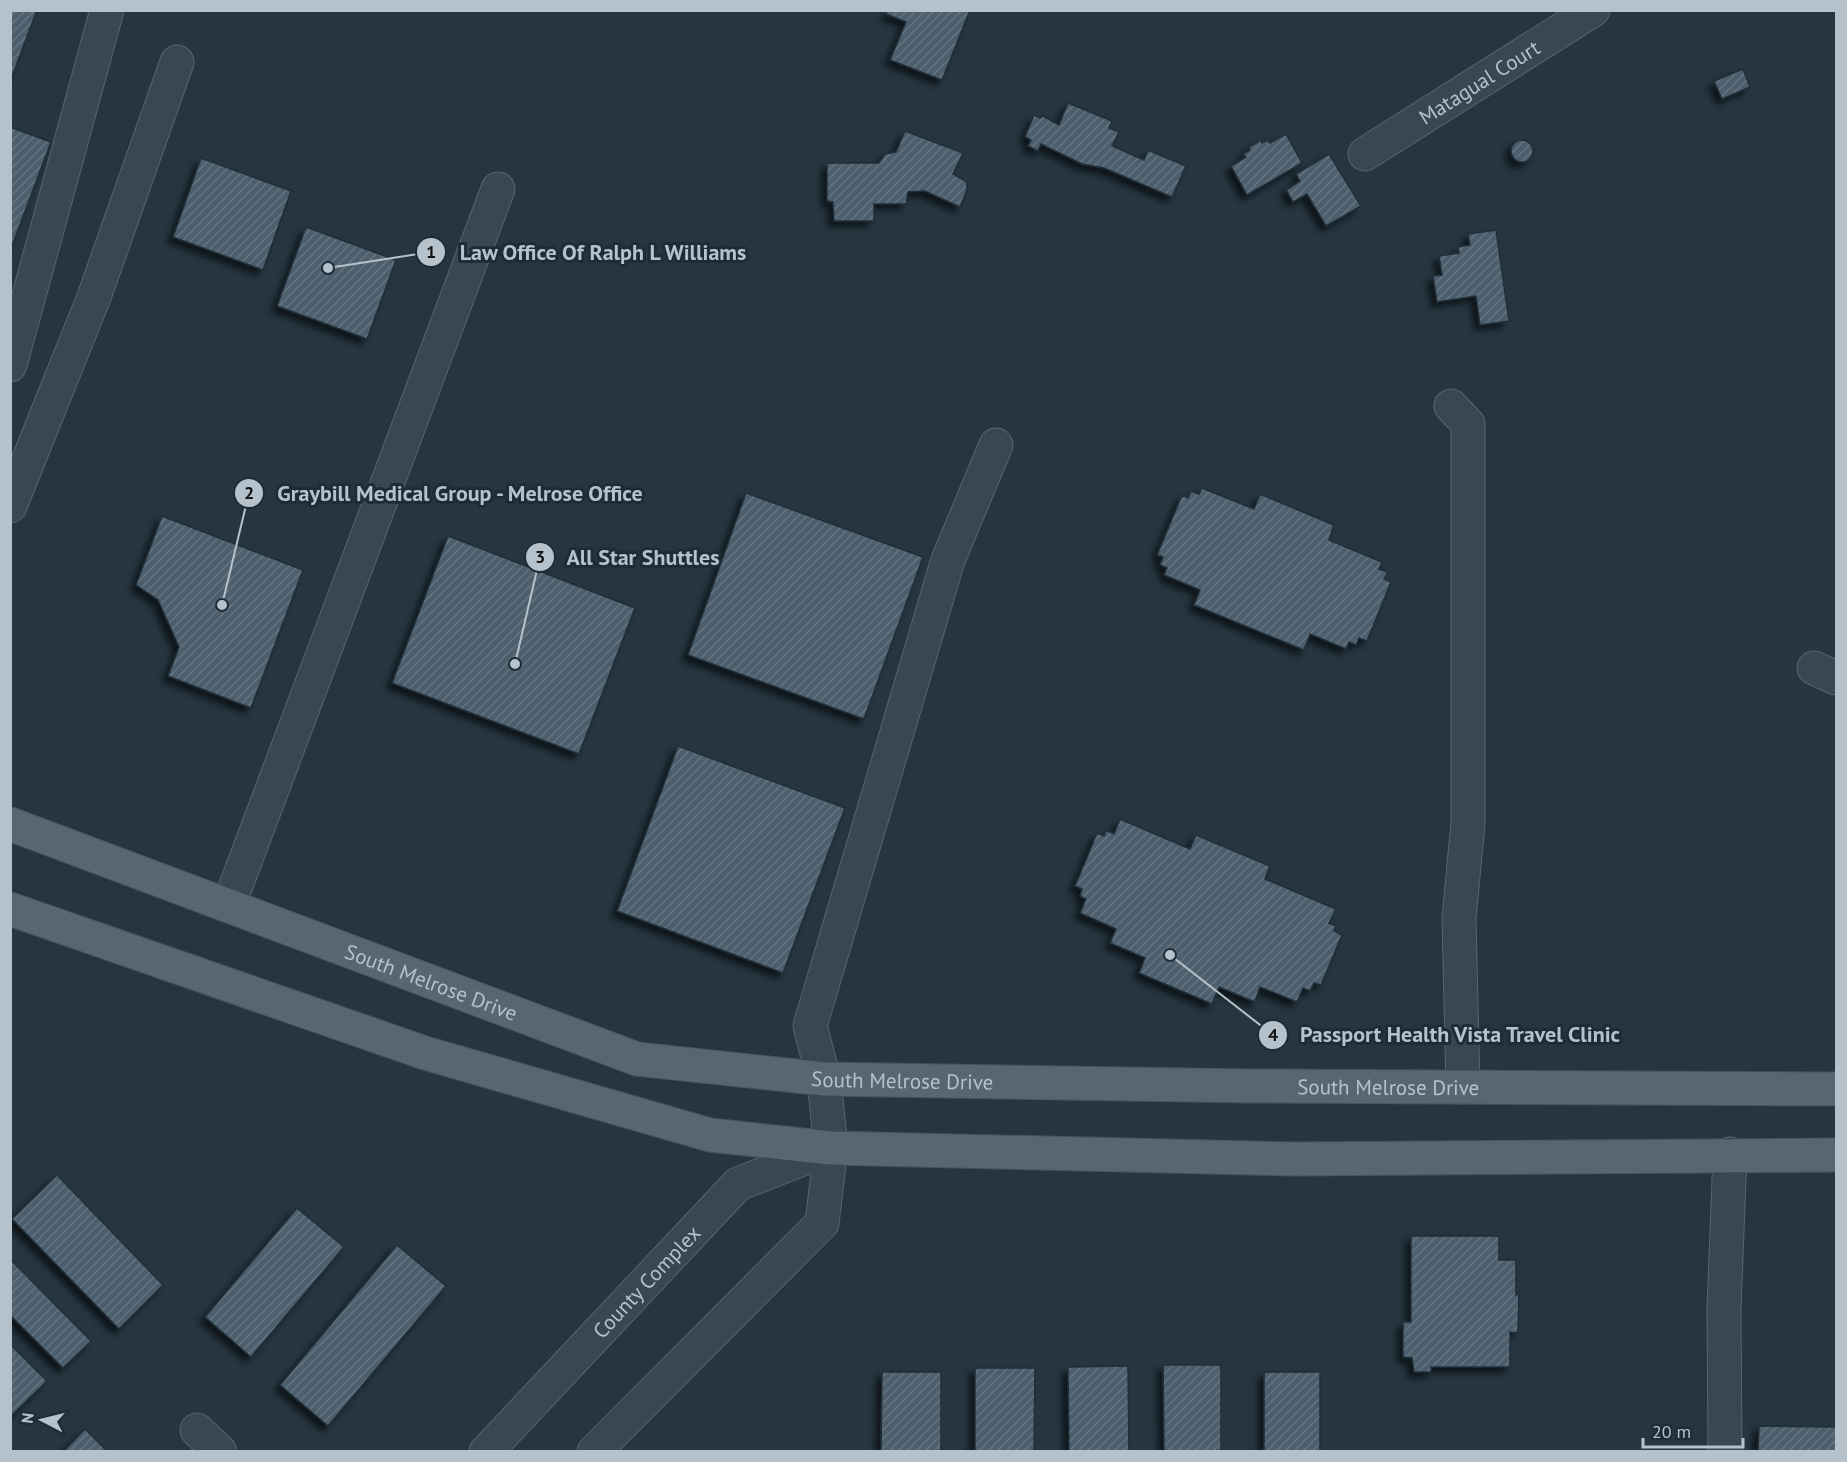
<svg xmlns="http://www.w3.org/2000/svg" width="1847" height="1462" font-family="'PT Sans',sans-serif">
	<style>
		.building { fill: url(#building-hatch); stroke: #202e38; stroke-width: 1.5; filter: url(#shadow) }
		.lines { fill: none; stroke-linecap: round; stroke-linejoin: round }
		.minor-casing { stroke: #57656e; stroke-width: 35 }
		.major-casing { stroke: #46535d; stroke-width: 35 }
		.minor { stroke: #394751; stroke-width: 33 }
		.major { stroke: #576671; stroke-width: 33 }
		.labels { text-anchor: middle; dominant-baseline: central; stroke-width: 6; stroke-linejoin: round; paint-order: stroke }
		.street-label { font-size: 21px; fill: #b6c2cb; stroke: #1e2c36 }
		.leader { fill: none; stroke: #b6c2cb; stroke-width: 2 }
		.callout-dot { fill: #b6c2cb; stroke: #1e2c36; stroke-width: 2 }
		.mark-label { font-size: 18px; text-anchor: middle; font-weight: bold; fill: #111 }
		.callout-label { font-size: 22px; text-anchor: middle; font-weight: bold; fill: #b6c2cb; stroke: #1e2c36; stroke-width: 6; stroke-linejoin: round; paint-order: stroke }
	</style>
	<defs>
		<pattern id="building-hatch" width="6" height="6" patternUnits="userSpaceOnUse" patternTransform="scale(1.5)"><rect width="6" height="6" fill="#4d5f6c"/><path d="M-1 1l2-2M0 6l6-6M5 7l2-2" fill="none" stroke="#647480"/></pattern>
		<filter id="shadow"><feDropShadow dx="-5.5" dy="5.5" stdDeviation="3" flood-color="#0009"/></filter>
	</defs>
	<rect width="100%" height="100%" fill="#253641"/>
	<g class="building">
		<path d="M 10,10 L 37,10 L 10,82 Z"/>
		<path d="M 888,10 L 970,10 L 942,80 L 890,60 L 906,22 L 886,14 Z"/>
		<path d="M 1743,69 L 1750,87 L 1722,99 L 1714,81 Z"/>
		<path d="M 1068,103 L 1112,121 L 1109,128 L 1119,132 L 1112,146 L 1144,160 L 1148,150 L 1186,166 L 1172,197 L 1104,168 L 1082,164 L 1041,144 L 1038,151 L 1028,146 L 1031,140 L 1025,137 L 1034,115 L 1040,118 L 1043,116 L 1059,125 Z"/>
		<path d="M 10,127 L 51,142 L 10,251 Z"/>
		<path d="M 905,131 L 963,153 L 953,174 L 967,182 L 967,190 L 960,207 L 925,191 L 908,192 L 906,204 L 874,204 L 874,221 L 834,221 L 833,202 L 827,201 L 827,163 L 879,163 L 885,154 L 896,152 Z"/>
		<path d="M 1286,134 L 1302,163 L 1247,195 L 1231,166 L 1246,157 L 1243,154 L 1250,150 L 1249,147 L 1261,140 L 1262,143 L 1268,140 L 1270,143 Z"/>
		<circle cx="1522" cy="151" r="11"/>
		<path d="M 1329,154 L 1361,206 L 1326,226 L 1307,194 L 1293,202 L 1286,190 L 1300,181 L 1296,174 Z"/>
		<path d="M 201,158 L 291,191 L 263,270 L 173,237 Z"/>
		<path d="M 306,227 L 396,260 L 367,339 L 277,306 Z"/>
		<path d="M 1496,230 L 1509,321 L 1480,325 L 1476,296 L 1437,302 L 1433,276 L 1442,275 L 1439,256 L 1459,253 L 1458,247 L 1470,245 L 1468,234 Z"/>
		<path d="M 1202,488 L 1254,509 L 1260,494 L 1334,525 L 1329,540 L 1382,562 L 1379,569 L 1388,572 L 1384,579 L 1391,582 L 1367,641 L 1359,638 L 1356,645 L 1349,642 L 1346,649 L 1310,634 L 1304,650 L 1194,605 L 1200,590 L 1164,575 L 1167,568 L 1160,565 L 1163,557 L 1157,555 L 1182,495 L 1188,498 L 1191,491 L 1199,494 Z"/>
		<path d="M 746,493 L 923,557 L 864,719 L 688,655 Z"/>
		<path d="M 162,516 L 303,570 L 251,708 L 168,676 L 179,647 L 158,600 L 136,585 Z"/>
		<path d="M 448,536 L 635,608 L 579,754 L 392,683 Z"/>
		<path d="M 678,746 L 845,808 L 783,973 L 617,911 Z"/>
		<path d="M 1120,819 L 1190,849 L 1196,835 L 1270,866 L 1265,879 L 1336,909 L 1329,923 L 1336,926 L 1334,931 L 1342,935 L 1321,985 L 1314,983 L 1310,991 L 1303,988 L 1297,1002 L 1260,987 L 1255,1002 L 1219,987 L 1212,1004 L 1139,973 L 1145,958 L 1110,943 L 1116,929 L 1080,913 L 1086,899 L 1080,896 L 1082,889 L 1075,886 L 1097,833 L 1104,836 L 1106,830 L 1114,834 Z"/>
		<path d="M 57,1175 L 163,1285 L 119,1329 L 12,1219 Z"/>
		<path d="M 297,1208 L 344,1247 L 251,1357 L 205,1317 Z"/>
		<path d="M 1411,1236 L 1499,1236 L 1499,1260 L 1516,1260 L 1516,1295 L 1519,1294 L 1518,1333 L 1510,1332 L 1510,1367 L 1431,1367 L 1431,1372 L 1414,1372 L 1412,1358 L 1403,1357 L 1403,1322 L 1411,1322 Z"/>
		<path d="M 397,1245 L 446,1286 L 328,1426 L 280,1385 Z"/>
		<path d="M 10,1259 L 91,1341 L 63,1368 L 10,1315 Z"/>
		<path d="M 10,1344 L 47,1381 L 10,1417 Z"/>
		<path d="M 1163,1365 L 1221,1365 L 1221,1452 L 1164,1452 Z"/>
		<path d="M 1128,1366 L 1129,1452 L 1069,1452 L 1068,1367 Z"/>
		<path d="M 975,1368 L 1035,1368 L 1034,1452 L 975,1452 Z"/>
		<path d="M 882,1372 L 941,1372 L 941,1452 L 881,1452 Z"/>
		<rect x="1264" y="1372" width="56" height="80"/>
		<path d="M 1759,1426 L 1836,1427 L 1836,1452 L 1758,1452 Z"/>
		<path d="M 85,1429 L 108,1452 L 63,1452 Z"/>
	</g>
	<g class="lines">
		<g class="minor-casing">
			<g id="minor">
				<path id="s1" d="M 1365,154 L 1593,10"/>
				<path d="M 10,365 L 107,10"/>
				<path d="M 1451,406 L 1468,424 L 1468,823 L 1459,918 L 1463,1087"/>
				<path d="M 10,506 L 94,297 L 177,62"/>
				<path d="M 1814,668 L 1836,678"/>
				<path d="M 229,904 L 498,189"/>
				<path d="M 197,1430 L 220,1452"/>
				<path id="s2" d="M 486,1452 L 738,1184 L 831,1148"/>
				<path d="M 594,1452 L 822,1223 L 831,1148 L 824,1079 L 810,1026 L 948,560 L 996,445"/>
				<path d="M 1725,1452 L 1724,1308 L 1730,1154"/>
			</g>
		</g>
		<g class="major-casing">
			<g id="major">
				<path id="s3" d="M 10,824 L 637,1059 L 824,1079 L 1251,1086 L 1836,1089"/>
				<path d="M 10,909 L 425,1053 L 710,1135 L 831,1148 L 1296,1159 L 1836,1155"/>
			</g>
		</g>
		<use href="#minor" class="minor"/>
		<use href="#major" class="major"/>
	</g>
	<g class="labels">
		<g class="street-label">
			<text stroke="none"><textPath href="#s1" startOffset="135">Matagual Court</textPath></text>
			<text stroke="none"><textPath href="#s3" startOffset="450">South Melrose Drive</textPath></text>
			<text stroke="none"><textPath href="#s3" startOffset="936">South Melrose Drive</textPath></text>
			<text stroke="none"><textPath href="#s3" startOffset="1422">South Melrose Drive</textPath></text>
			<text stroke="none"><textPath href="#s2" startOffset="234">County Complex</textPath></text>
		</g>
	</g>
	<path class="leader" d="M328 268L431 252M222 605L249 493M515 664L540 557M1170 955L1273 1035"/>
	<g class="callout-dot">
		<circle cx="328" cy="268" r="6"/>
		<circle cx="222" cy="605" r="6"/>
		<circle cx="515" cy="664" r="6"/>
		<circle cx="1170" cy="955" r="6"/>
		<circle cx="431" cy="252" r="15"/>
		<circle cx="249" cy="493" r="15"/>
		<circle cx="540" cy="557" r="15"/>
		<circle cx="1273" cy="1035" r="15"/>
	</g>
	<g class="mark-label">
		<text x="431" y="258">1</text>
		<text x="249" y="499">2</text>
		<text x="540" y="563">3</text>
		<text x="1273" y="1041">4</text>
	</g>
	<g class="callout-label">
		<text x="603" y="260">Law Office Of Ralph L Williams</text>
		<text x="460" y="501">Graybill Medical Group - Melrose Office</text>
		<text x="643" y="565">All Star Shuttles</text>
		<text x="1460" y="1042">Passport Health Vista Travel Clinic</text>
	</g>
	<rect width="1847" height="1462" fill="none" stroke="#b6c2cb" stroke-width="24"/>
	<g transform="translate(42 1420) rotate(277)" stroke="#1e2c36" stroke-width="4.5" paint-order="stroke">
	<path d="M0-4.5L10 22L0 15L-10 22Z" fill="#b6c2cb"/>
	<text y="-9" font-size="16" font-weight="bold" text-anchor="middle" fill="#b6c2cb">N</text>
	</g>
	<path d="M1643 1438v9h100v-9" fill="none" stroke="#b6c2cb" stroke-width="3"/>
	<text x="1652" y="1438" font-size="18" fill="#b6c2cb" stroke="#1e2c36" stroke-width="4.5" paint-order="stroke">20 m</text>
</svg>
